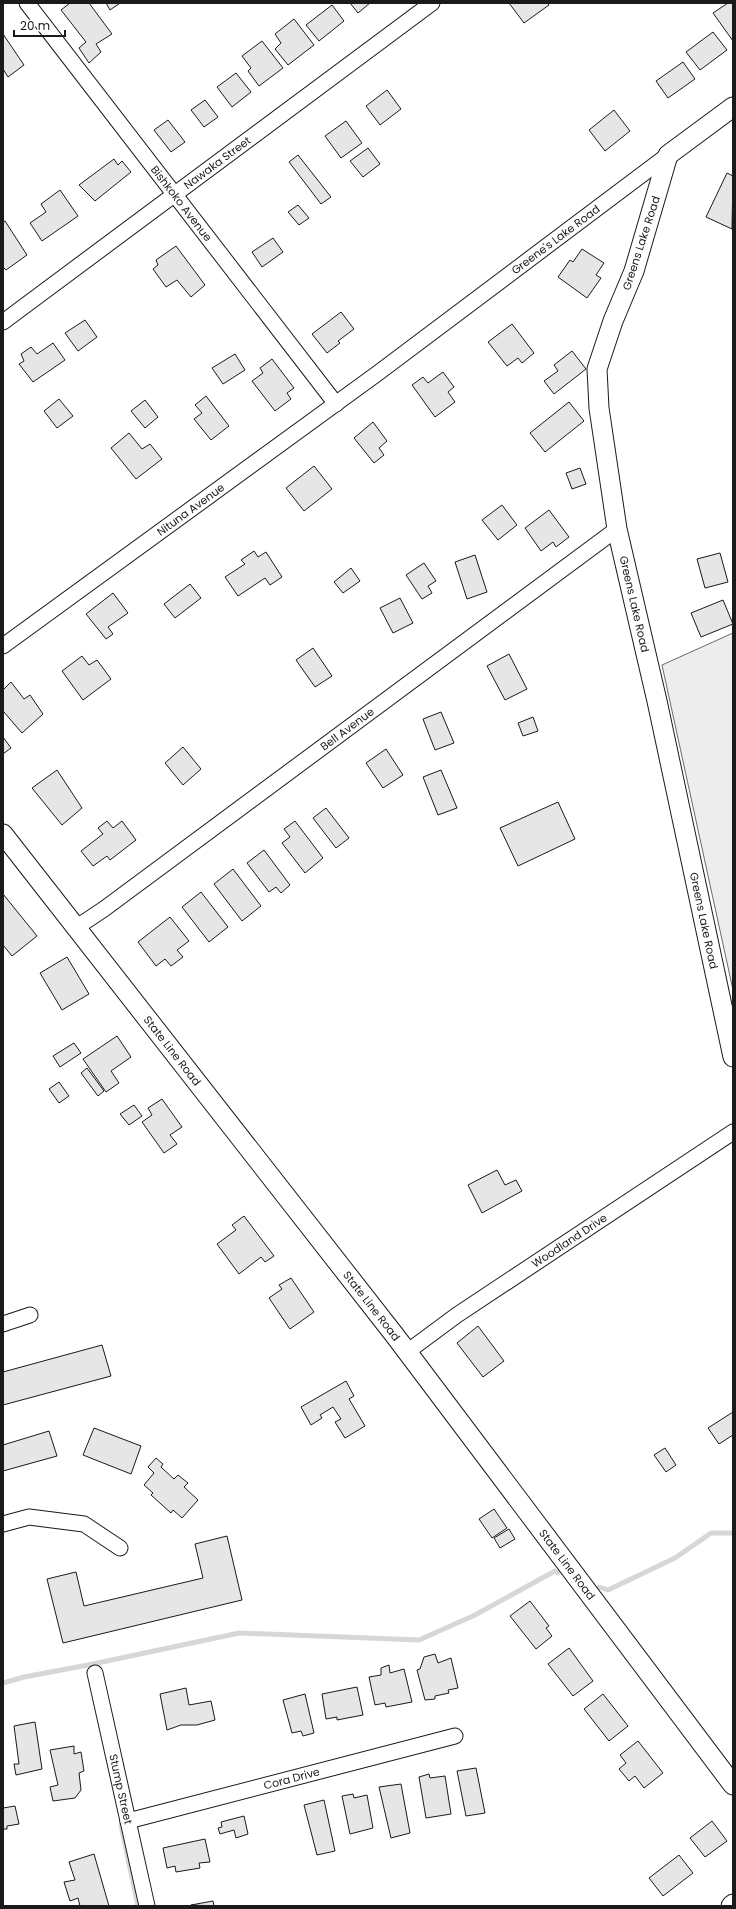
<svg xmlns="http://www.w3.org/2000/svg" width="736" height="1909" font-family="Poppins,sans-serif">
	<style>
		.built { fill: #ededed; stroke: #6a6a6a }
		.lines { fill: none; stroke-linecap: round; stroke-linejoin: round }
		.stream { stroke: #d7d7d7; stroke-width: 5 }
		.building { fill: #e6e6e6; stroke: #1a1a1a }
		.minor-casing { stroke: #1a1a1a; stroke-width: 17 }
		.tertiary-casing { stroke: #1a1a1a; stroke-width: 21 }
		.minor { stroke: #fff; stroke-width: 15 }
		.tertiary { stroke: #fff; stroke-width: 19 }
		.labels { text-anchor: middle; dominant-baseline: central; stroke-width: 3; stroke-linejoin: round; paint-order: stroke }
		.street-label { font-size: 11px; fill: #1a1a1a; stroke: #fff }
	</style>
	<rect width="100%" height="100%" fill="#fff"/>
	<path class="built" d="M 733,633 L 733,990 L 662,665 Z"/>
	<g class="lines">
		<g class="stream">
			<path d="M 599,1587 L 608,1590 L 675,1558 L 711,1533 L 733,1533"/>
			<path d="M 3,1683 L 24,1677 L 88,1665 L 239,1633 L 419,1640 L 475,1615 L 555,1571 L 558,1573"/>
			<path d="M 121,1825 L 138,1906"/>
		</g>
	</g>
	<g class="building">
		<path d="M 70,3 L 89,3 L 112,34 L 96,44 L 101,52 L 89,63 L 79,48 L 86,42 L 61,10 Z"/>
		<path d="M 106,3 L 120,3 L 110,10 Z"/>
		<path d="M 350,3 L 370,3 L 358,13 Z"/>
		<path d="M 509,3 L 547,3 L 549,5 L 524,23 Z"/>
		<path d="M 728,3 L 733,3 L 733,41 L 713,13 Z"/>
		<path d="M 332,5 L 344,21 L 319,41 L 306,25 Z"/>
		<path d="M 294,19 L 314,45 L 288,65 L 275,49 L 281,43 L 275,34 Z"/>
		<path d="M 713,32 L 727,50 L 700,70 L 686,52 Z"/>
		<path d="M 3,34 L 24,65 L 8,77 L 3,69 Z"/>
		<path d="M 262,41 L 283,68 L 259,86 L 248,71 L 251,68 L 242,56 Z"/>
		<path d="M 683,62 L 695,79 L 668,98 L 656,81 Z"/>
		<path d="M 236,73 L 251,92 L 232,107 L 217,87 Z"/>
		<path d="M 387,90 L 401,109 L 380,125 L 366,106 Z"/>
		<path d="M 205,100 L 218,117 L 204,127 L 191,110 Z"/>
		<path d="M 614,110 L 630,131 L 605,151 L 589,130 Z"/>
		<path d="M 168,120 L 185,142 L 171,152 L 154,130 Z"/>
		<path d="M 346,121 L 362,143 L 341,158 L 325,136 Z"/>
		<path d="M 368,148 L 380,164 L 363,177 L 350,161 Z"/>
		<path d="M 298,155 L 331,197 L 321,204 L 289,162 Z"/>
		<path d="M 114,159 L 118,165 L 122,161 L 131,172 L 95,201 L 79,185 Z"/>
		<path d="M 727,173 L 733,176 L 732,229 L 706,217 Z"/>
		<path d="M 60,190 L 78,216 L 42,241 L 30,223 L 46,212 L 41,204 Z"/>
		<path d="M 298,205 L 309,218 L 299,225 L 288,212 Z"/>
		<path d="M 5,221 L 27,255 L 6,270 L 3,267 L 3,222 Z"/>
		<path d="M 273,238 L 283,252 L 262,267 L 252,252 Z"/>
		<path d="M 176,246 L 205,285 L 191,297 L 177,280 L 166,287 L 153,269 L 158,265 L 156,260 Z"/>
		<path d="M 582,249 L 604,263 L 596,275 L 601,278 L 587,298 L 558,277 L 570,260 L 573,262 Z"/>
		<path d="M 341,312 L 354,329 L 338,341 L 340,343 L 327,353 L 312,334 Z"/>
		<path d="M 85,320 L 97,337 L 78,351 L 65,333 Z"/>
		<path d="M 512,324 L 534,353 L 522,363 L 518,358 L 507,366 L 488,342 Z"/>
		<path d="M 53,343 L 65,360 L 33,382 L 19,364 L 24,361 L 21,354 L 31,347 L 37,354 Z"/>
		<path d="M 572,351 L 586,369 L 554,394 L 544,381 L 558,371 L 554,365 Z"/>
		<path d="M 235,354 L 245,370 L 223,384 L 212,368 Z"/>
		<path d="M 272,359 L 294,388 L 287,393 L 291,399 L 275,411 L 252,381 L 263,373 L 260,368 Z"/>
		<path d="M 443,372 L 454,387 L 448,392 L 455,402 L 435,417 L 412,385 L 423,377 L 428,383 Z"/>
		<path d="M 206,396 L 229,426 L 211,440 L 194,419 L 202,413 L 195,405 Z"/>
		<path d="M 59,399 L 73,416 L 57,428 L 44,411 Z"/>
		<path d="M 145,400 L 158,417 L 145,428 L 131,411 Z"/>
		<path d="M 569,402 L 584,421 L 545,452 L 530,433 Z"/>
		<path d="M 373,422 L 387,441 L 379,448 L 384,455 L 374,463 L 354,438 Z"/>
		<path d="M 129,433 L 142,449 L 150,444 L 162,459 L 136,479 L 111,448 Z"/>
		<path d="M 314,466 L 332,489 L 304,511 L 286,488 Z"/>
		<path d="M 580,468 L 586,484 L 572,489 L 566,473 Z"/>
		<path d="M 502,505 L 517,525 L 498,540 L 482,520 Z"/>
		<path d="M 549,510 L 569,537 L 556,547 L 553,542 L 541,551 L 525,528 Z"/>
		<path d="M 254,551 L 258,557 L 266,552 L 282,577 L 270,585 L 265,578 L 238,596 L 225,577 L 245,564 L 241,560 Z"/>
		<path d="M 720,553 L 728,582 L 705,588 L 697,559 Z"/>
		<path d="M 475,555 L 487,592 L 467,599 L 455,562 Z"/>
		<path d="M 424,563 L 436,581 L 428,586 L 432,593 L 422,599 L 406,575 Z"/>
		<path d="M 351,568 L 360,581 L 343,593 L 334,582 Z"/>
		<path d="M 190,584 L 201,598 L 175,618 L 164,604 Z"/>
		<path d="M 113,593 L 128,613 L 108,627 L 113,634 L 106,639 L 86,614 Z"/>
		<path d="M 400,598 L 413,623 L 393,633 L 380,608 Z"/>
		<path d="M 723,600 L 733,624 L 701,637 L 691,613 Z"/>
		<path d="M 313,648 L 332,676 L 315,687 L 296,660 Z"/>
		<path d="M 509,654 L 527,689 L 505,700 L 487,666 Z"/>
		<path d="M 82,656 L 89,665 L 97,660 L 111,679 L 83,700 L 62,671 Z"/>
		<path d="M 11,682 L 24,699 L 30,695 L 43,714 L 22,733 L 3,711 L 3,690 Z"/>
		<path d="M 441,712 L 454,743 L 435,750 L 423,719 Z"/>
		<path d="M 533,717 L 538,731 L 523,736 L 518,723 Z"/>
		<path d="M 3,737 L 11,748 L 3,754 Z"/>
		<path d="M 183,747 L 201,769 L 183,785 L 165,763 Z"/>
		<path d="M 386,749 L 403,775 L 383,788 L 366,763 Z"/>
		<path d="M 57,770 L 82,808 L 62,825 L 32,788 Z"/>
		<path d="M 441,770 L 457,808 L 438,815 L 423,777 Z"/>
		<path d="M 558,802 L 575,839 L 518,866 L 500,828 Z"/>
		<path d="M 326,808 L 349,838 L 336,848 L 313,818 Z"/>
		<path d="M 107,821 L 113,828 L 122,821 L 136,840 L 110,860 L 107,856 L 93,866 L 81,851 L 103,834 L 98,828 Z"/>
		<path d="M 295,821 L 323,858 L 305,873 L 282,843 L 290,837 L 284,829 Z"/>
		<path d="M 264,850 L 290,885 L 281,893 L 276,887 L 269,892 L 247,863 Z"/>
		<path d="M 233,869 L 261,906 L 242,921 L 214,884 Z"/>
		<path d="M 201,892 L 228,927 L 209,942 L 182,907 Z"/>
		<path d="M 3,894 L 37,936 L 12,956 L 3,945 Z"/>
		<path d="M 170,917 L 189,941 L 177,950 L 183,957 L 171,966 L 165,959 L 156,966 L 138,942 Z"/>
		<path d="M 67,957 L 89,994 L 62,1010 L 40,973 Z"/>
		<path d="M 117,1036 L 131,1057 L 111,1071 L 119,1083 L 106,1092 L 83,1059 Z"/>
		<path d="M 74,1043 L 81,1053 L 60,1067 L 53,1056 Z"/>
		<path d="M 87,1068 L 104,1091 L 98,1096 L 81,1073 Z"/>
		<path d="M 59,1082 L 69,1096 L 59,1103 L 49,1089 Z"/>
		<path d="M 162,1099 L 182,1127 L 170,1135 L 177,1144 L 164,1153 L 142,1122 L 152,1115 L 148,1108 Z"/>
		<path d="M 134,1105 L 142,1116 L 129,1125 L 120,1114 Z"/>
		<path d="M 497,1170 L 505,1185 L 516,1180 L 522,1191 L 482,1213 L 468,1185 Z"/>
		<path d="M 244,1216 L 274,1256 L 265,1262 L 261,1257 L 239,1274 L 217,1244 L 236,1230 L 232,1225 Z"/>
		<path d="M 291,1278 L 314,1312 L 290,1329 L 269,1298 L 282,1289 L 279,1285 Z"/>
		<path d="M 478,1326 L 504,1361 L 483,1377 L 457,1343 Z"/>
		<path d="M 102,1345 L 111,1376 L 3,1405 L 3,1372 Z"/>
		<path d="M 346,1381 L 354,1396 L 349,1399 L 365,1426 L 345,1438 L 335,1422 L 341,1419 L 333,1407 L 320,1415 L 322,1418 L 311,1425 L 301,1407 Z"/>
		<path d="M 733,1412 L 733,1435 L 719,1444 L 708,1428 Z"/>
		<path d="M 94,1428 L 141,1446 L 131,1474 L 83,1455 Z"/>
		<path d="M 49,1431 L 57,1456 L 3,1471 L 3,1445 Z"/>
		<path d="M 665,1448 L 676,1465 L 666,1472 L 654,1455 Z"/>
		<path d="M 156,1458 L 163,1464 L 161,1467 L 174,1479 L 178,1475 L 188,1483 L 184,1487 L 198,1500 L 182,1518 L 173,1510 L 171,1513 L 151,1495 L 153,1493 L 144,1485 L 154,1473 L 148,1467 Z"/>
		<path d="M 494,1509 L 507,1528 L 492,1538 L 479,1519 Z"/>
		<path d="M 509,1529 L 515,1539 L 500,1548 L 494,1538 Z"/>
		<path d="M 227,1536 L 242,1600 L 63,1643 L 47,1579 L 76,1572 L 84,1606 L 203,1578 L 195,1544 Z"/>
		<path d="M 530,1601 L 549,1626 L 546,1628 L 552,1636 L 536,1649 L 510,1616 Z"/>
		<path d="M 569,1648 L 593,1681 L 573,1696 L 548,1664 Z"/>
		<path d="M 435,1654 L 438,1663 L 451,1658 L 458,1688 L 448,1690 L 449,1693 L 435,1696 L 435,1699 L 425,1700 L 417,1670 L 420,1669 L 424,1657 Z"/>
		<path d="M 389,1665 L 390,1673 L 404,1669 L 412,1702 L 386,1707 L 385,1703 L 375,1705 L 369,1677 L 381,1675 L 381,1668 Z"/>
		<path d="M 357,1687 L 363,1715 L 337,1720 L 337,1717 L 326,1719 L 322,1694 Z"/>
		<path d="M 186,1688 L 189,1705 L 211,1701 L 215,1720 L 197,1725 L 181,1725 L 167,1730 L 160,1694 Z"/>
		<path d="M 305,1694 L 314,1733 L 303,1736 L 301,1731 L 292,1733 L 283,1700 Z"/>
		<path d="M 603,1694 L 628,1726 L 609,1741 L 584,1709 Z"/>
		<path d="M 35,1722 L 42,1769 L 16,1775 L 14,1764 L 19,1764 L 14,1726 Z"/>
		<path d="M 638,1741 L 663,1773 L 644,1788 L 635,1776 L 629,1781 L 619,1769 L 626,1763 L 620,1755 Z"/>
		<path d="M 74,1746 L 74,1754 L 81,1752 L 84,1771 L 79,1773 L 81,1790 L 75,1798 L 53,1801 L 50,1787 L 58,1785 L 50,1750 Z"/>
		<path d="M 476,1768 L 485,1813 L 466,1816 L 457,1771 Z"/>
		<path d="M 429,1774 L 430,1778 L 445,1776 L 451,1814 L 426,1818 L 419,1777 Z"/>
		<path d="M 401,1784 L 410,1833 L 391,1838 L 379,1787 Z"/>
		<path d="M 353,1794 L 354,1798 L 367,1795 L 373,1828 L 350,1834 L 342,1796 Z"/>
		<path d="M 324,1800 L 335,1851 L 317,1855 L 304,1805 Z"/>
		<path d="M 15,1806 L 19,1824 L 7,1826 L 7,1829 L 3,1829 L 3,1808 Z"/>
		<path d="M 244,1816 L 248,1834 L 236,1838 L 234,1830 L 220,1834 L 218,1828 L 222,1827 L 221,1822 Z"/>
		<path d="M 712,1821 L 727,1841 L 705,1857 L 690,1838 Z"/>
		<path d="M 205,1839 L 210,1862 L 199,1863 L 200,1868 L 176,1872 L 175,1866 L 167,1868 L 163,1848 Z"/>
		<path d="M 94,1854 L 109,1906 L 80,1906 L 78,1898 L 70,1901 L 64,1882 L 75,1880 L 69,1862 Z"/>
		<path d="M 679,1855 L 693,1873 L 663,1896 L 649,1878 Z"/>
		<path d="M 213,1901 L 214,1906 L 191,1905 Z"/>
	</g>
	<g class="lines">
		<g class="minor-casing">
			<g id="minor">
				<path id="s1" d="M 27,3 L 336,404"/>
				<path id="s2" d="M 3,322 L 432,3"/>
				<path id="s3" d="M 3,646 L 378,373 L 668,155"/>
				<path id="s4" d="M 77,927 L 104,909 L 617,529"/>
				<path d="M 3,1324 L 30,1315"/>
				<path id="s5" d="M 407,1352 L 457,1315 L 733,1132"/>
				<path d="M 3,1524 L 29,1517 L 84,1524 L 120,1548"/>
				<path id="s6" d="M 95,1673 L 147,1906"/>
				<path id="s7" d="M 128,1821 L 455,1736"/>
			</g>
		</g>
		<g class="tertiary-casing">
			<g id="tertiary">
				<path id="s8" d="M 733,107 L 668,155 L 634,271 L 613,321 L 597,369 L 599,408 L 617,529 L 657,701 L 733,1057"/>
				<path id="s9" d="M 3,834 L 396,1337 L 733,1785"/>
				<path d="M 731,1906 L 733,1904"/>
			</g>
		</g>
		<use href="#minor" class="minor"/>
		<use href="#tertiary" class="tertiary"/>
	</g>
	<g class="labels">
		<g class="street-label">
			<text stroke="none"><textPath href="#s2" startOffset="267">Nawaka Street</textPath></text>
			<text stroke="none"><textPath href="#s1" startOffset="253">Bishkoko Avenue</textPath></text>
			<text stroke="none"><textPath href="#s3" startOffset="686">Greene's Lake Road</textPath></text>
			<text transform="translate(641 243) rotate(-72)">Greens Lake Road</text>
			<text stroke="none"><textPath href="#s3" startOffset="232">Nituna Avenue</textPath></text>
			<text stroke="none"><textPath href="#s8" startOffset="545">Greens Lake Road</textPath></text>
			<text stroke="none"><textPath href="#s4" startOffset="335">Bell Avenue</textPath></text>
			<text stroke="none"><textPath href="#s8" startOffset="869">Greens Lake Road</textPath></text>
			<text stroke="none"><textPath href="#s9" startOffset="275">State Line Road</textPath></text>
			<text stroke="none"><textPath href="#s5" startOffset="197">Woodland Drive</textPath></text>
			<text stroke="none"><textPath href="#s9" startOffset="599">State Line Road</textPath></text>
			<text stroke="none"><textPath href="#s9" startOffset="923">State Line Road</textPath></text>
			<text stroke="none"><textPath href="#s7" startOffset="169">Cora Drive</textPath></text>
			<text stroke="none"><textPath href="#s6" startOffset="119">Stump Street</textPath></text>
		</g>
	</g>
	<rect width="736" height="1909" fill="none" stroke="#1a1a1a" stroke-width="8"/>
	<path d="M14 30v6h51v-6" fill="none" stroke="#1a1a1a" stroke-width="2"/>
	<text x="20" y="30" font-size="12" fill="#1a1a1a" stroke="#ffffff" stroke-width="3" paint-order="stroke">20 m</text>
</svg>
